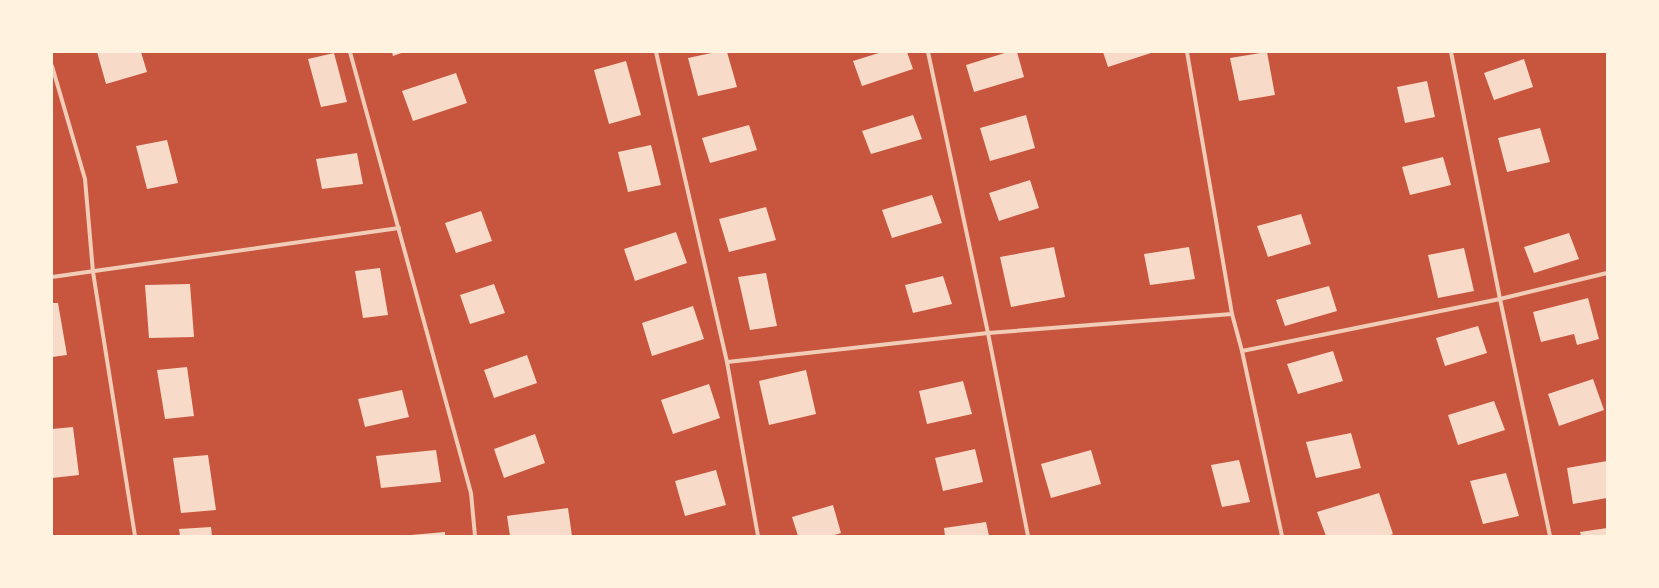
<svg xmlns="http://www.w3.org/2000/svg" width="1659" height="588" font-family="Montserrat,sans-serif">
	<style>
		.building { fill: #f7dbc8 }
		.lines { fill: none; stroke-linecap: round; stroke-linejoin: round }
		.minor { stroke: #f1ccb7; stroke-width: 4 }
	</style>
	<rect width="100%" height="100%" fill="#c8553d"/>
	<g class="building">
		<path d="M 97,52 L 141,52 L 147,72 L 106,84 Z"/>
		<path d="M 392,52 L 404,52 L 393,56 Z"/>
		<path d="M 716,52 L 727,52 L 737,87 L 698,96 L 688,58 Z"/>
		<path d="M 882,52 L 907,52 L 913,69 L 862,86 L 853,61 Z"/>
		<path d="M 1008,52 L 1017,52 L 1024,77 L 974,92 L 966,65 Z"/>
		<path d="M 1103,52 L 1154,52 L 1108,67 Z"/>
		<path d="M 1267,52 L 1275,95 L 1239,101 L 1230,58 Z"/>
		<path d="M 334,53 L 347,102 L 321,107 L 308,59 Z"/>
		<path d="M 1524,59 L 1533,87 L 1494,100 L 1484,73 Z"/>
		<path d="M 626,61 L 641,115 L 609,124 L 594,70 Z"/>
		<path d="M 456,73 L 467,103 L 413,121 L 402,91 Z"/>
		<path d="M 1427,81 L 1435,117 L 1405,123 L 1397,87 Z"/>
		<path d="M 913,115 L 922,139 L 871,154 L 862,131 Z"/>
		<path d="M 1026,115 L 1035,148 L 990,161 L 980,128 Z"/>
		<path d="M 749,125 L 757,150 L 710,163 L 702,138 Z"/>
		<path d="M 1540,128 L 1550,162 L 1507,172 L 1498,138 Z"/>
		<path d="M 167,140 L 178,183 L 147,189 L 136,146 Z"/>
		<path d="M 651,145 L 661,185 L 628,192 L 618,152 Z"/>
		<path d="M 357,153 L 363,184 L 322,189 L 316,159 Z"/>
		<path d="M 1443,157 L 1451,185 L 1410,195 L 1402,167 Z"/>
		<path d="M 1030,180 L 1039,208 L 999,221 L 989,193 Z"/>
		<path d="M 932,195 L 942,223 L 892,238 L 882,210 Z"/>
		<path d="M 766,207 L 776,240 L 729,252 L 719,219 Z"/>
		<path d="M 481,211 L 492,241 L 456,253 L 445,223 Z"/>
		<path d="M 1301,214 L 1311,244 L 1268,257 L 1257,226 Z"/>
		<path d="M 676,232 L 687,263 L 635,281 L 624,249 Z"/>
		<path d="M 1569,233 L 1579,259 L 1534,273 L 1524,247 Z"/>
		<path d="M 1054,247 L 1065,297 L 1011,307 L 1000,257 Z"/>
		<path d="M 1189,247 L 1195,279 L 1150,285 L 1144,254 Z"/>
		<path d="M 1464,248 L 1474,291 L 1438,298 L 1428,255 Z"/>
		<path d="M 380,268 L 388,315 L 363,318 L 355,271 Z"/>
		<path d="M 766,273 L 777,326 L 750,330 L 738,277 Z"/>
		<path d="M 943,276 L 952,304 L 913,313 L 905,285 Z"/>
		<path d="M 190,284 L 194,337 L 149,338 L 145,285 Z"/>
		<path d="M 494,284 L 505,313 L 470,324 L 460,295 Z"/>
		<path d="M 1329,286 L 1337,311 L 1285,326 L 1276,300 Z"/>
		<path d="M 1588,298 L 1599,339 L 1577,345 L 1574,334 L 1541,342 L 1533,312 Z"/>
		<path d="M 52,303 L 58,303 L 67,355 L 52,357 Z"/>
		<path d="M 693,306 L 704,339 L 652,356 L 642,323 Z"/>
		<path d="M 1478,326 L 1487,353 L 1445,366 L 1436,338 Z"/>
		<path d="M 1333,351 L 1343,381 L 1298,394 L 1287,364 Z"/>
		<path d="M 527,355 L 537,383 L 494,398 L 484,370 Z"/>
		<path d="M 187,367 L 194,416 L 165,419 L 157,370 Z"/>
		<path d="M 806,370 L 816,414 L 769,425 L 759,381 Z"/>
		<path d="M 1593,379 L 1604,410 L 1559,426 L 1548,394 Z"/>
		<path d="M 963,381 L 972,414 L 927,424 L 919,391 Z"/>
		<path d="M 709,384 L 720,418 L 673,434 L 661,400 Z"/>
		<path d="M 402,390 L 409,417 L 365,427 L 358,399 Z"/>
		<path d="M 1494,401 L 1505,430 L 1458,445 L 1448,415 Z"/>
		<path d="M 73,427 L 79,475 L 52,478 L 52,429 Z"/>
		<path d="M 1351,433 L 1361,468 L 1316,478 L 1306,442 Z"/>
		<path d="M 535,434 L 545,463 L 504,478 L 494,449 Z"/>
		<path d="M 975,449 L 983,482 L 943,491 L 935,458 Z"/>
		<path d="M 436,450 L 441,482 L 381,488 L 376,456 Z"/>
		<path d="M 1091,450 L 1101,484 L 1051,498 L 1041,464 Z"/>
		<path d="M 208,455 L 216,510 L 181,513 L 173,458 Z"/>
		<path d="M 1239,460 L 1250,502 L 1222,507 L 1211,465 Z"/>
		<path d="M 1607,461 L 1607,498 L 1573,504 L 1567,468 Z"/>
		<path d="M 716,470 L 726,505 L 685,516 L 675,481 Z"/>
		<path d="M 1506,473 L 1519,516 L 1483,524 L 1470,481 Z"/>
		<path d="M 1379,493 L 1393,534 L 1388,536 L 1326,536 L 1317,512 Z"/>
		<path d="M 833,505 L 841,533 L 831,536 L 798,536 L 792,517 Z"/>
		<path d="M 568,508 L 572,536 L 510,536 L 507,516 Z"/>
		<path d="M 986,522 L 989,536 L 945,536 L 944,528 Z"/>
		<path d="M 211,527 L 212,536 L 180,536 L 179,529 Z"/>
		<path d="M 1607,528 L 1607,536 L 1581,536 L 1580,532 Z"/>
		<path d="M 445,532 L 445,536 L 411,536 L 411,535 Z"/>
	</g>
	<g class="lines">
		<g class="minor">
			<path d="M 350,52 L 471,493 L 475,536"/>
			<path d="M 656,52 L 727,362 L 758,536"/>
			<path d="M 928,52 L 988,333 L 1028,536"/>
			<path d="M 1187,52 L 1232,314 L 1242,351 L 1282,536"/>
			<path d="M 1451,52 L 1500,299 L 1550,536"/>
			<path d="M 52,66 L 85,179 L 93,272 L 135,536"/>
			<path d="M 52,277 L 399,228"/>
			<path d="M 1242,351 L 1500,299 L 1607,273"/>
			<path d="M 727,362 L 988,333 L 1232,314"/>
		</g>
	</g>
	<rect width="1659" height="588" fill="none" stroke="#fff3e0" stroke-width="106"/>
</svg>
